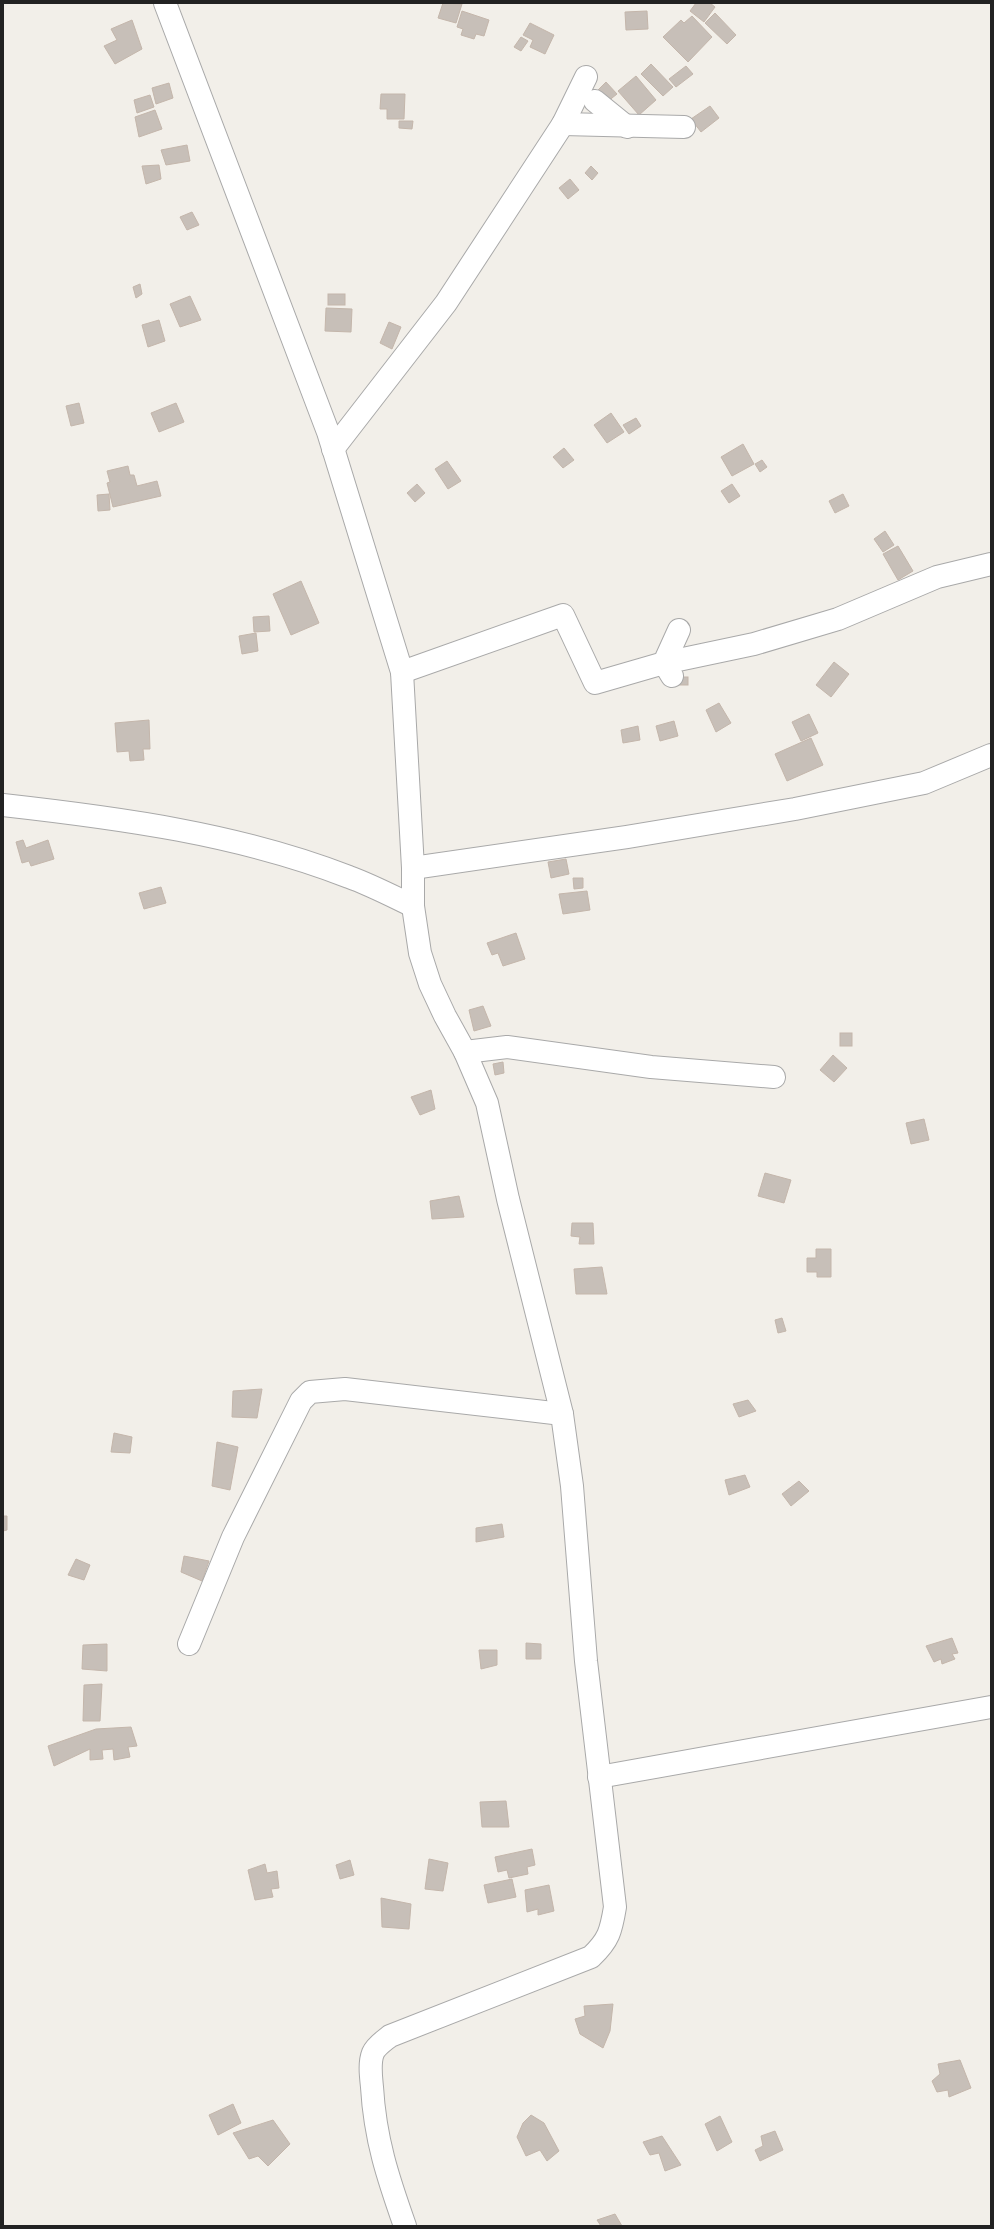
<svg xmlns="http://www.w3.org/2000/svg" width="994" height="2229" font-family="'Nunito Sans',sans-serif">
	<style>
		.building { fill: #c7bfb8; stroke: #c4b6ab }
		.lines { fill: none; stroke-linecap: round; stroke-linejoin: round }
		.street-casing { stroke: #a9a9a9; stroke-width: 24 }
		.street { stroke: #fff; stroke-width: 22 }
	</style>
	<rect width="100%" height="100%" fill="#f2efe9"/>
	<g class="building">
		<path d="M 443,3 L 462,4 L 456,23 L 438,18 Z"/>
		<path d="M 696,3 L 710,3 L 715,7 L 704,22 L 690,11 Z"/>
		<path d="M 462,11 L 489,20 L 484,36 L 476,34 L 474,39 L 461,35 L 463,29 L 457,27 Z"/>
		<path d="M 647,11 L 648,29 L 626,30 L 625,12 Z"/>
		<path d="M 715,13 L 736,35 L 727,44 L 705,23 Z"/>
		<path d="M 692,16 L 712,37 L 688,62 L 663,37 L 681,20 L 684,23 Z"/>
		<path d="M 132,20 L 142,49 L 115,64 L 104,46 L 117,40 L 111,29 Z"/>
		<path d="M 530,23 L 554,35 L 545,54 L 530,47 L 533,40 L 523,35 Z"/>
		<path d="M 521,37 L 528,41 L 521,51 L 514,47 Z"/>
		<path d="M 651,64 L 673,87 L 663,96 L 641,74 Z"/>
		<path d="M 686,66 L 693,74 L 676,87 L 669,79 Z"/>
		<path d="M 636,76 L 656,100 L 639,115 L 618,91 Z"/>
		<path d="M 606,82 L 617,94 L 607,102 L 597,91 Z"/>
		<path d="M 169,83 L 173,98 L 156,104 L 152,88 Z"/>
		<path d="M 381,94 L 405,94 L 404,119 L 387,119 L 387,109 L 380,109 Z"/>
		<path d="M 150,95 L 154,107 L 137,113 L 134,100 Z"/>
		<path d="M 710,106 L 719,118 L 701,132 L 691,119 Z"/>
		<path d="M 155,110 L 162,129 L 139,137 L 135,117 Z"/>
		<path d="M 399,121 L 413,121 L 412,129 L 399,128 Z"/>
		<path d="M 187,145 L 190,161 L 166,165 L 161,150 Z"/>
		<path d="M 159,165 L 161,179 L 146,184 L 142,166 Z"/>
		<path d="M 591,166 L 598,173 L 592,180 L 585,173 Z"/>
		<path d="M 570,179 L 579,190 L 568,199 L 559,188 Z"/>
		<path d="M 192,212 L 199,225 L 187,230 L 180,217 Z"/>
		<path d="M 140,284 L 142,294 L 136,298 L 133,287 Z"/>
		<rect x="328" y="294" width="17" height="11"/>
		<path d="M 190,296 L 201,320 L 180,327 L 170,304 Z"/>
		<path d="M 326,308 L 352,309 L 351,332 L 325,331 Z"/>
		<path d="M 159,320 L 165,341 L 148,347 L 142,325 Z"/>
		<path d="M 389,322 L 401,327 L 392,349 L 380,343 Z"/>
		<path d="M 79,403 L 84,423 L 71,426 L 66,406 Z"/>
		<path d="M 176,403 L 184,422 L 159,432 L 151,413 Z"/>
		<path d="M 611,413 L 624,432 L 607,443 L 594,425 Z"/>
		<path d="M 636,418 L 641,426 L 629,434 L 623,425 Z"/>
		<path d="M 743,444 L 754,464 L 732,476 L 721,457 Z"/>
		<path d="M 564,448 L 574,460 L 563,468 L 553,457 Z"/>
		<path d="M 762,460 L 767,467 L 760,472 L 755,464 Z"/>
		<path d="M 447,461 L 461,481 L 448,489 L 435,469 Z"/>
		<path d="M 128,466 L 130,475 L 134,475 L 137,486 L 157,481 L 161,496 L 113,507 L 107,483 L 110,482 L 107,471 Z"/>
		<path d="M 417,484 L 425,493 L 415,502 L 407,493 Z"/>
		<path d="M 732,484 L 740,496 L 729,503 L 721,491 Z"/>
		<path d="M 109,494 L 110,510 L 98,511 L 97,495 Z"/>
		<path d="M 843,494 L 849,506 L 835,513 L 829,501 Z"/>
		<path d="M 885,531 L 894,545 L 883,552 L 874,539 Z"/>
		<path d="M 898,546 L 913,571 L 898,580 L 883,554 Z"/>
		<path d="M 301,581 L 319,623 L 291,635 L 273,594 Z"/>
		<path d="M 269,616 L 270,631 L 254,632 L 253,617 Z"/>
		<path d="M 256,633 L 258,651 L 242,654 L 239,636 Z"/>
		<path d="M 834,662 L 849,674 L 831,697 L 816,685 Z"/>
		<rect x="676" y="677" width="12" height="8"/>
		<path d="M 719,703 L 731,723 L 716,732 L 706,710 Z"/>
		<path d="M 809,714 L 818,733 L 801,741 L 792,722 Z"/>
		<path d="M 149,720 L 150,749 L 143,749 L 144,760 L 130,761 L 129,751 L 117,752 L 115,723 Z"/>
		<path d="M 674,721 L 678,736 L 660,741 L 656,726 Z"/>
		<path d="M 638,726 L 640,740 L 623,743 L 621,730 Z"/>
		<path d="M 811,738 L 823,765 L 787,781 L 775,754 Z"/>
		<path d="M 23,840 L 26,848 L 48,840 L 54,859 L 31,866 L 29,861 L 22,863 L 16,842 Z"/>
		<path d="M 566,859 L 569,874 L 551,878 L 548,862 Z"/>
		<path d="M 573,878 L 583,878 L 583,888 L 574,889 Z"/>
		<path d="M 161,887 L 166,903 L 144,909 L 139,893 Z"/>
		<path d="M 587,891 L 590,910 L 563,914 L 559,894 Z"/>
		<path d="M 516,933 L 525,959 L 503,966 L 498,953 L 492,955 L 487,943 Z"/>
		<path d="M 483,1006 L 491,1026 L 474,1031 L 469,1010 Z"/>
		<rect x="840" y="1033" width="12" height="13"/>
		<path d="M 833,1055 L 847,1068 L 834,1082 L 820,1070 Z"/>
		<path d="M 503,1062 L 504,1073 L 495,1075 L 493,1064 Z"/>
		<path d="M 431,1090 L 435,1109 L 420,1115 L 411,1097 Z"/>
		<path d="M 924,1119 L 929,1140 L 911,1144 L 906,1123 Z"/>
		<path d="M 765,1173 L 791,1180 L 784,1203 L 758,1196 Z"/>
		<path d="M 459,1196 L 464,1217 L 432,1219 L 430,1201 Z"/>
		<path d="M 572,1223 L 593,1223 L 594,1244 L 579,1244 L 580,1237 L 571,1236 Z"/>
		<path d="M 816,1249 L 831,1249 L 831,1277 L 817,1277 L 817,1272 L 807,1272 L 807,1258 L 816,1258 Z"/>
		<path d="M 602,1267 L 607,1294 L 576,1294 L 574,1269 Z"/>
		<path d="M 782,1318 L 786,1331 L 778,1333 L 775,1320 Z"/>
		<path d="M 262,1389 L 257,1418 L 232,1417 L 233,1391 Z"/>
		<path d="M 748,1400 L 756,1411 L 739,1417 L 733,1404 Z"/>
		<path d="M 114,1433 L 132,1437 L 130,1453 L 111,1452 Z"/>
		<path d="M 217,1442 L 238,1447 L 230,1490 L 212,1486 Z"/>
		<path d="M 745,1475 L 750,1487 L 729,1495 L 725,1480 Z"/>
		<path d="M 799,1481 L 809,1491 L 791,1506 L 782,1494 Z"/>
		<path d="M 3,1516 L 7,1516 L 7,1530 L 3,1531 Z"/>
		<path d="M 502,1524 L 504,1537 L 476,1542 L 476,1528 Z"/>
		<path d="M 184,1556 L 209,1561 L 202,1581 L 181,1572 Z"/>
		<path d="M 76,1559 L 90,1565 L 84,1580 L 68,1575 Z"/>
		<path d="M 952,1638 L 958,1653 L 952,1654 L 955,1659 L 942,1664 L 941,1659 L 934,1662 L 926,1646 Z"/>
		<path d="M 526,1643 L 541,1644 L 541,1659 L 526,1659 Z"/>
		<path d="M 107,1644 L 107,1671 L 82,1669 L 83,1645 Z"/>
		<path d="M 479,1650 L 497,1650 L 497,1665 L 481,1669 Z"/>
		<path d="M 102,1684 L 100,1721 L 83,1721 L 84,1685 Z"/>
		<path d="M 131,1727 L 137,1746 L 128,1747 L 130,1757 L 114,1760 L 113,1749 L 102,1750 L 103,1759 L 90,1760 L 90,1749 L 54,1766 L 48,1746 L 96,1729 Z"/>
		<path d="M 506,1801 L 509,1827 L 482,1827 L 480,1802 Z"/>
		<path d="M 532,1849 L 535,1865 L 527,1867 L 528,1874 L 509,1878 L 507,1870 L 498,1872 L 495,1857 Z"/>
		<path d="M 429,1859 L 448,1863 L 443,1891 L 425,1889 Z"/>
		<path d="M 350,1860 L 354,1875 L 340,1879 L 336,1865 Z"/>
		<path d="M 265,1864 L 267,1873 L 277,1871 L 279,1888 L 271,1889 L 273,1897 L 255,1900 L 248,1870 Z"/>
		<path d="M 512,1879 L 516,1897 L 488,1903 L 484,1885 Z"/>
		<path d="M 549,1885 L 554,1911 L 538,1915 L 538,1909 L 527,1912 L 525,1890 Z"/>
		<path d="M 381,1898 L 411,1904 L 409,1929 L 382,1927 Z"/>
		<path d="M 613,2004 L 610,2031 L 603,2048 L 580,2034 L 575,2019 L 585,2016 L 584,2006 Z"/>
		<path d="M 960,2060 L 971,2088 L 949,2097 L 948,2090 L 937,2092 L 932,2081 L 940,2074 L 938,2064 Z"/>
		<path d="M 233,2104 L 241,2123 L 218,2135 L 209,2115 Z"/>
		<path d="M 531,2115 L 544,2123 L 559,2151 L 547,2161 L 540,2150 L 526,2156 L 517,2137 L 523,2123 Z"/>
		<path d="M 720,2116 L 732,2142 L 717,2151 L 705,2124 Z"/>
		<path d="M 273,2120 L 290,2144 L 268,2166 L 258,2156 L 249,2159 L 233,2133 Z"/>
		<path d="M 775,2131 L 783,2150 L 760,2161 L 755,2150 L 763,2146 L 761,2136 Z"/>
		<path d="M 662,2136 L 681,2165 L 665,2171 L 659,2153 L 650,2155 L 643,2142 Z"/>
		<path d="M 615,2214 L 622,2226 L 601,2226 L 597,2220 Z"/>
	</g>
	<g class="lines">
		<g class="street-casing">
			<g id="street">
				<path d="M 165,3 L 328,432 L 402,672 L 413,868 L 413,906 L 420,953 L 430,984 L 445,1016 L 465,1052 L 487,1103 L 508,1199 L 562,1414 L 572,1486 L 586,1661 L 615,1907 C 611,1931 609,1940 591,1957 L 390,2036 C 384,2041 376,2046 373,2053 C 369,2063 371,2077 372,2087 C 375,2139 388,2178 405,2226"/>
				<path d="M 595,101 L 627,127"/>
				<path d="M 563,124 L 684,127"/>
				<path d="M 333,449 L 446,303 L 563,124 L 586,77"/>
				<path d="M 402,672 L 563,615 L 595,683 L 664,663 L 679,630"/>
				<path d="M 672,676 L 664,663 L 754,644 L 838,619 L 937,577 L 991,564"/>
				<path d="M 3,805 C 119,818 239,834 349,877 C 371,885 392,896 413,906"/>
				<path d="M 413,868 L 627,837 L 795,809 L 924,783 L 991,755"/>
				<path d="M 465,1052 L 507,1047 L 651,1067 L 774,1077"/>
				<path d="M 189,1644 L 233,1537 L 301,1401 L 310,1392 L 345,1389 L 562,1414"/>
				<path d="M 599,1777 L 991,1707"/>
			</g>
		</g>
		<use href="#street" class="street"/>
	</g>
	<rect width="994" height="2229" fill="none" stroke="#222222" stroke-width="8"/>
</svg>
